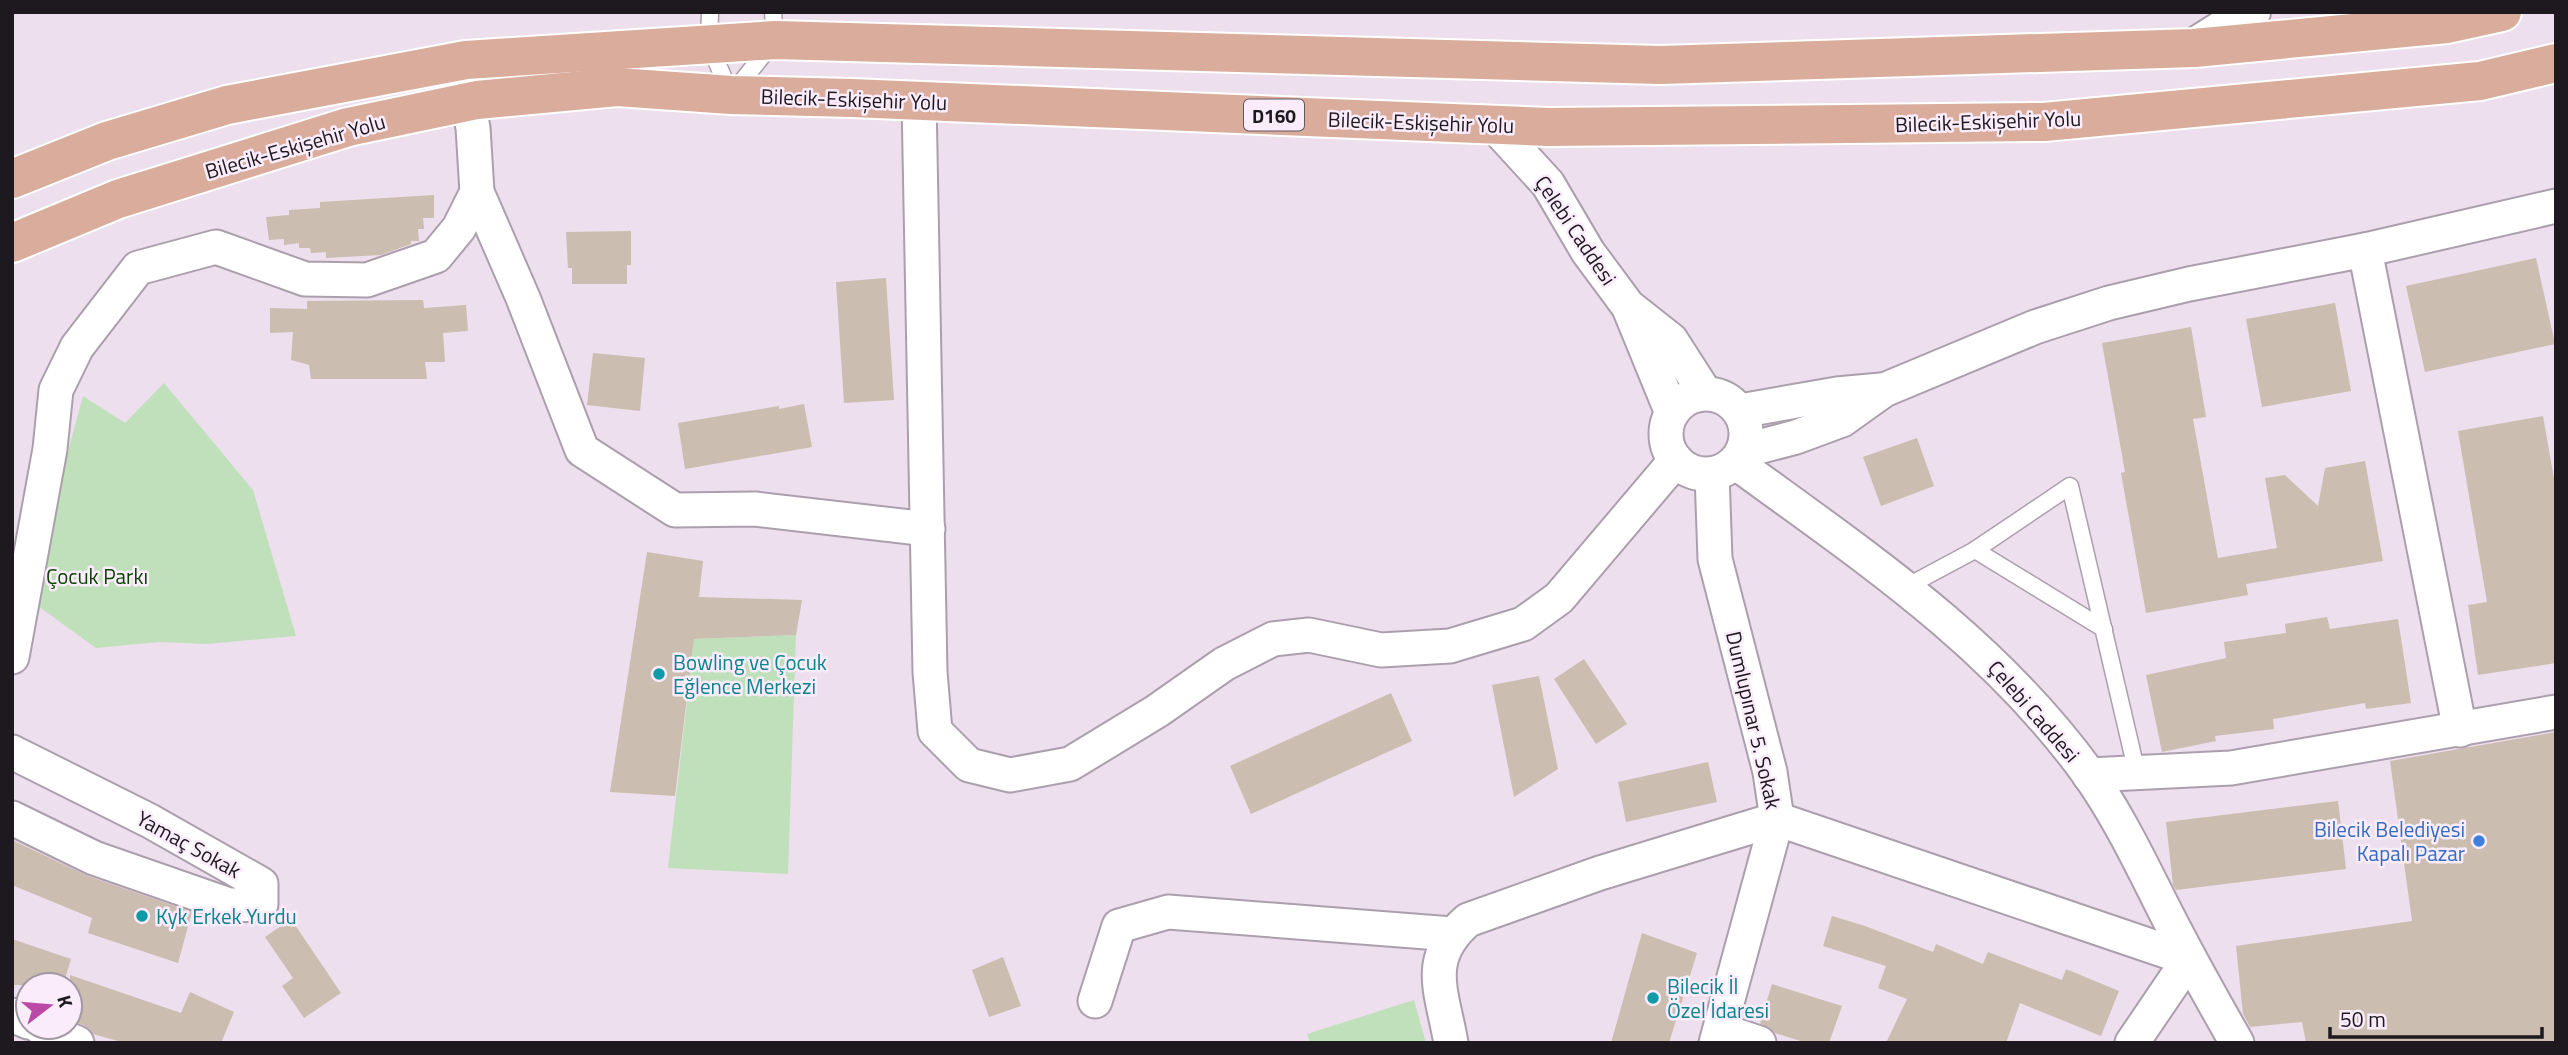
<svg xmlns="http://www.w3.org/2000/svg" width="2568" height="1055" font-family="'Titillium Web',sans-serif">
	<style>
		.green { fill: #c0e0bb }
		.building { fill: #cbbdaf }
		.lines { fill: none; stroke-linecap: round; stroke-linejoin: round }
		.service-casing { stroke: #ac9fad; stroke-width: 19 }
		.minor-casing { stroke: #ac9fad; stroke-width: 37 }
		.tertiary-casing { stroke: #ac9fad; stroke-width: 42 }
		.primary-casing { stroke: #fff; stroke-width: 42 }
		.service { stroke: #fff; stroke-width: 16 }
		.minor { stroke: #fff; stroke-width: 33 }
		.tertiary { stroke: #fff; stroke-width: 38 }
		.primary { stroke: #d9ac9b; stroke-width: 38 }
		.culture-dot { fill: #0f9aa8; stroke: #faecfb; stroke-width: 2.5 }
		.shop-dot { fill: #3f7fe0; stroke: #faecfb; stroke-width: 2.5 }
		.labels { text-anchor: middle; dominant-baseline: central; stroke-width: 5; stroke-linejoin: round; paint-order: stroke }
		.shield { fill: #faecfb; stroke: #605861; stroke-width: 2 }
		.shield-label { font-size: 19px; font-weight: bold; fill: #1e191f }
		.street-label { font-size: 21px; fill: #1e191f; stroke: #faecfb }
		.park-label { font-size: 21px; fill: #0c4303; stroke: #faecfb }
		.culture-label { font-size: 21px; fill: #0d838f; stroke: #faecfb; text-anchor: start }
		.shop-label { font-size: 21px; fill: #366cbe; stroke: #faecfb; text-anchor: end }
	</style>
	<rect width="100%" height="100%" fill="#eddfed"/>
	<g class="green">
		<path d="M 164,383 L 253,490 L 296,636 L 206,644 L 159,642 L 96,648 L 28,599 L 83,396 L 125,423 Z"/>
		<path d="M 796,635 L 788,874 L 668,868 L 694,639 Z"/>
		<path d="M 1414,1000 L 1426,1043 L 1310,1043 L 1307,1034 Z"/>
	</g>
	<g class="building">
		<path d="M 434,195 L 434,218 L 423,218 L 424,229 L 418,229 L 419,241 L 411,241 L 411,244 L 381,255 L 326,258 L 326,252 L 311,253 L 310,248 L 299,248 L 299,243 L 284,245 L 284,239 L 269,240 L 266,217 L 289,215 L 289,210 L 320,208 L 320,202 Z"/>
		<path d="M 631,231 L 631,265 L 627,265 L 627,284 L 572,284 L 572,268 L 568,268 L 566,232 Z"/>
		<path d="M 2536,258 L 2555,344 L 2425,372 L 2406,286 Z"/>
		<path d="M 886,278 L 894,400 L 844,403 L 836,282 Z"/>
		<path d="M 423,300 L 424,308 L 466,305 L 468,331 L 443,333 L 445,362 L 425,362 L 427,379 L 311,379 L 309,365 L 291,360 L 293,332 L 270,333 L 270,308 L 307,309 L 307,301 Z"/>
		<path d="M 2335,303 L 2351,391 L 2262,407 L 2246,319 Z"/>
		<path d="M 2191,327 L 2206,417 L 2193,419 L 2218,558 L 2277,548 L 2265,478 L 2285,475 L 2318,506 L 2325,468 L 2365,461 L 2383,561 L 2246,584 L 2248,595 L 2146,613 L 2121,473 L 2125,472 L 2102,343 Z"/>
		<path d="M 593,353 L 645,358 L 640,411 L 587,405 Z"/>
		<path d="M 804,404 L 812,447 L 685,469 L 678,423 L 779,406 L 779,409 Z"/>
		<path d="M 2543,416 L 2556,490 L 2556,663 L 2478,675 L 2468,605 L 2487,602 L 2458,431 Z"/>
		<path d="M 1917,438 L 1934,486 L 1881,506 L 1863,457 Z"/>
		<path d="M 647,552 L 703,561 L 699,597 L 802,600 L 796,635 L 694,639 L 675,796 L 610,792 Z"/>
		<path d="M 2327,617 L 2330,629 L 2398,619 L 2411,703 L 2366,709 L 2365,703 L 2273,719 L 2274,729 L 2215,736 L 2216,741 L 2162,752 L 2146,675 L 2226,658 L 2224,642 L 2286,633 L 2285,624 Z"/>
		<path d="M 1584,659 L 1627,724 L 1596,744 L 1554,679 Z"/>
		<path d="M 1539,676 L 1558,769 L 1514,797 L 1492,685 Z"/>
		<path d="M 1391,693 L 1412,741 L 1251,814 L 1230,766 Z"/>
		<path d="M 2556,732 L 2556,1043 L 2306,1043 L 2302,1022 L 2250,1027 L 2243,1014 L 2236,946 L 2412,921 L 2390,761 Z"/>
		<path d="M 1708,762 L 1717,802 L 1626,822 L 1618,782 Z"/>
		<path d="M 2338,801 L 2346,869 L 2176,890 L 2173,885 L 2166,822 Z"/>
		<path d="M 12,840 L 88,876 L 192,912 L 178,963 L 88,933 L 92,918 L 12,885 Z"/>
		<path d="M 1832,916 L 1865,926 L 1933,952 L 1936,944 L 1983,964 L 1988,952 L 2062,980 L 2066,969 L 2119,991 L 2101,1036 L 2020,1003 L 2006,1043 L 1886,1043 L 1907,999 L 1878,988 L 1886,966 L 1823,946 Z"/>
		<path d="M 291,919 L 341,993 L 304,1018 L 282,986 L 293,978 L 265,937 Z"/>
		<path d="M 1642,933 L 1697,953 L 1669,1043 L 1611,1043 Z"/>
		<path d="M 12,939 L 71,959 L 63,985 L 12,985 Z"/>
		<path d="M 1003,957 L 1021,1006 L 989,1017 L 972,970 Z"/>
		<path d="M 70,975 L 181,1013 L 190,992 L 234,1012 L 221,1043 L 125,1043 L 93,1034 L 85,1026 L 70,1019 Z"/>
		<path d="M 1772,984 L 1842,1006 L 1829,1043 L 1807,1043 L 1775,1033 L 1760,1023 Z"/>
	</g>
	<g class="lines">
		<g class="service-casing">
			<g id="service">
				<path d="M 710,12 L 709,44 L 731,95 L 775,40 L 773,12"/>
				<path d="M 1975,550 L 2104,629"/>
				<path d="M 1906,587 L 1975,550 L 2070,486 L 2137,773"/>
			</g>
		</g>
		<g class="minor-casing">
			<g id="minor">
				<path d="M 919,100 L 930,672 L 935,731 L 969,765 L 1010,775 L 1070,764 L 1157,711 L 1224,664 L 1273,639 L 1309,635 L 1381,650 L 1450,646 L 1523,624 L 1559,598 L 1676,460"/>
				<path d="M 1494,125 L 1548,184 L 1588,252 L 1628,306 L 1671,340 L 1705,393"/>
				<path d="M 477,192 L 523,298 L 582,450 L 675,510 L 755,509 L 928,529"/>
				<path d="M 2365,250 L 2460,730"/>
				<path d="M 1629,308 L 1672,413"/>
				<circle cx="1706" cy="434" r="40"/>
				<path d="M 1740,411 L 1837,394 L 1881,390"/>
				<path d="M 1743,451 L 1796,437 L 1842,420 L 1884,390 L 2035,327 L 2109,303 L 2189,284 L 2365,250 L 2556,206"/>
				<path d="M 1735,462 C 1865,557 1992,641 2088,773 C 2120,818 2143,868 2168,917 C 2190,960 2213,1001 2237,1043"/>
				<path d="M 1712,474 L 1715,559 L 1770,772 L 1777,819 L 1716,1043"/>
				<path d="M 12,657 L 50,449 L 56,390 L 77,347 L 138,268 L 216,247 L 305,279 L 367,280 L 436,256 L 459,228 L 477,192 L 473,128 L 468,102"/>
				<path d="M 12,752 L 150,821 L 261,884 L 261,904 L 229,905 L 94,858 L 12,818"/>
				<path d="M 2089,775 L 2231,768 L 2556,712"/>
				<path d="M 1095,1001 L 1119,926 L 1168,912 L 1452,934"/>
				<path d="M 12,1015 L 28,1022"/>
				<path d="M 40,1027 L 77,1043"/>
				<path d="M 1720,1030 L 1759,1043"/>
				<path d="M 1451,1043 C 1442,991 1423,959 1468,920 L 1600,873 L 1777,819 L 2189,959 L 2132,1043"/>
			</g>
		</g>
		<g class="tertiary-casing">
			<path id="tertiary" d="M 2194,48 L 2251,12"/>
		</g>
		<g class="primary-casing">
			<g id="primary">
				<path d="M 12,179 L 107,141 L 227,105 L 466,60 L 775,40 L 1660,65 L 2194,48 L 2447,24 L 2502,12"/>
				<path d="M 12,243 L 118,199 L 348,127 L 477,100 L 617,87 L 731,95 L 852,98 L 1548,127 L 2044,122 L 2480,81 L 2556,63"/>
			</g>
		</g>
		<use href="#service" class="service"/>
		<use href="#minor" class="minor"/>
		<use href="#tertiary" class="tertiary"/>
		<use href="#primary" class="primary"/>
	</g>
	<g class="culture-dot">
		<circle cx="659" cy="674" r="7"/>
		<circle cx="142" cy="916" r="7"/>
		<circle cx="1653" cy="998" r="7"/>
	</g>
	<circle class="shop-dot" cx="2479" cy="841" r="7"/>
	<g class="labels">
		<rect class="shield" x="1244" y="99.5" width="60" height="31" rx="5"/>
		<g class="shield-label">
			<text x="1274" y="115">D160</text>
		</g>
		<g class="street-label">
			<text transform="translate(854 99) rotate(2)">Bilecik-Eskişehir Yolu</text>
			<text transform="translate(1988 121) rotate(-2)">Bilecik-Eskişehir Yolu</text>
			<text transform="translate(1421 122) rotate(2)">Bilecik-Eskişehir Yolu</text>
			<text transform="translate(295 146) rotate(-16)">Bilecik-Eskişehir Yolu</text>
			<text transform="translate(1576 230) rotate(56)">Çelebi Caddesi</text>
			<text transform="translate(2034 711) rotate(49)">Çelebi Caddesi</text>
			<text transform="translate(1754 720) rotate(77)">Dumlupınar 5. Sokak</text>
			<text transform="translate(189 844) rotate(29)">Yamaç Sokak</text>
		</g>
		<g class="park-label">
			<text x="97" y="576">Çocuk Parkı</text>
		</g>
		<g class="culture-label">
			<text x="673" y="662">Bowling ve Çocuk<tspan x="673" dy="24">Eğlence Merkezi</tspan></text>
			<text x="156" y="916">Kyk Erkek Yurdu</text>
			<text x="1667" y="986">Bilecik İl<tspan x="1667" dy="24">Özel İdaresi</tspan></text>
		</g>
		<g class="shop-label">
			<text x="2465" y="829">Bilecik Belediyesi<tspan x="2465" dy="24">Kapalı Pazar</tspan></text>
		</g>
	</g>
	<rect width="2568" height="1055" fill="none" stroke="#1e191f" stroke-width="28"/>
	<g transform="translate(49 1006) rotate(74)"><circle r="33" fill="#faecfb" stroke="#a298a3" stroke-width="2"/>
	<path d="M0-5L12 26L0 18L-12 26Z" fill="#bb4aa6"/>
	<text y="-10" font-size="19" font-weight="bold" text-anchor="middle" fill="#1e191f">K</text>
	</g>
	<path d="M2330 1027v10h212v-10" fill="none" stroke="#1e191f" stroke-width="3.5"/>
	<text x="2340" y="1027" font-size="21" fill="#1e191f" stroke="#faecfb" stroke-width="5" paint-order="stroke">50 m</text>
</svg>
